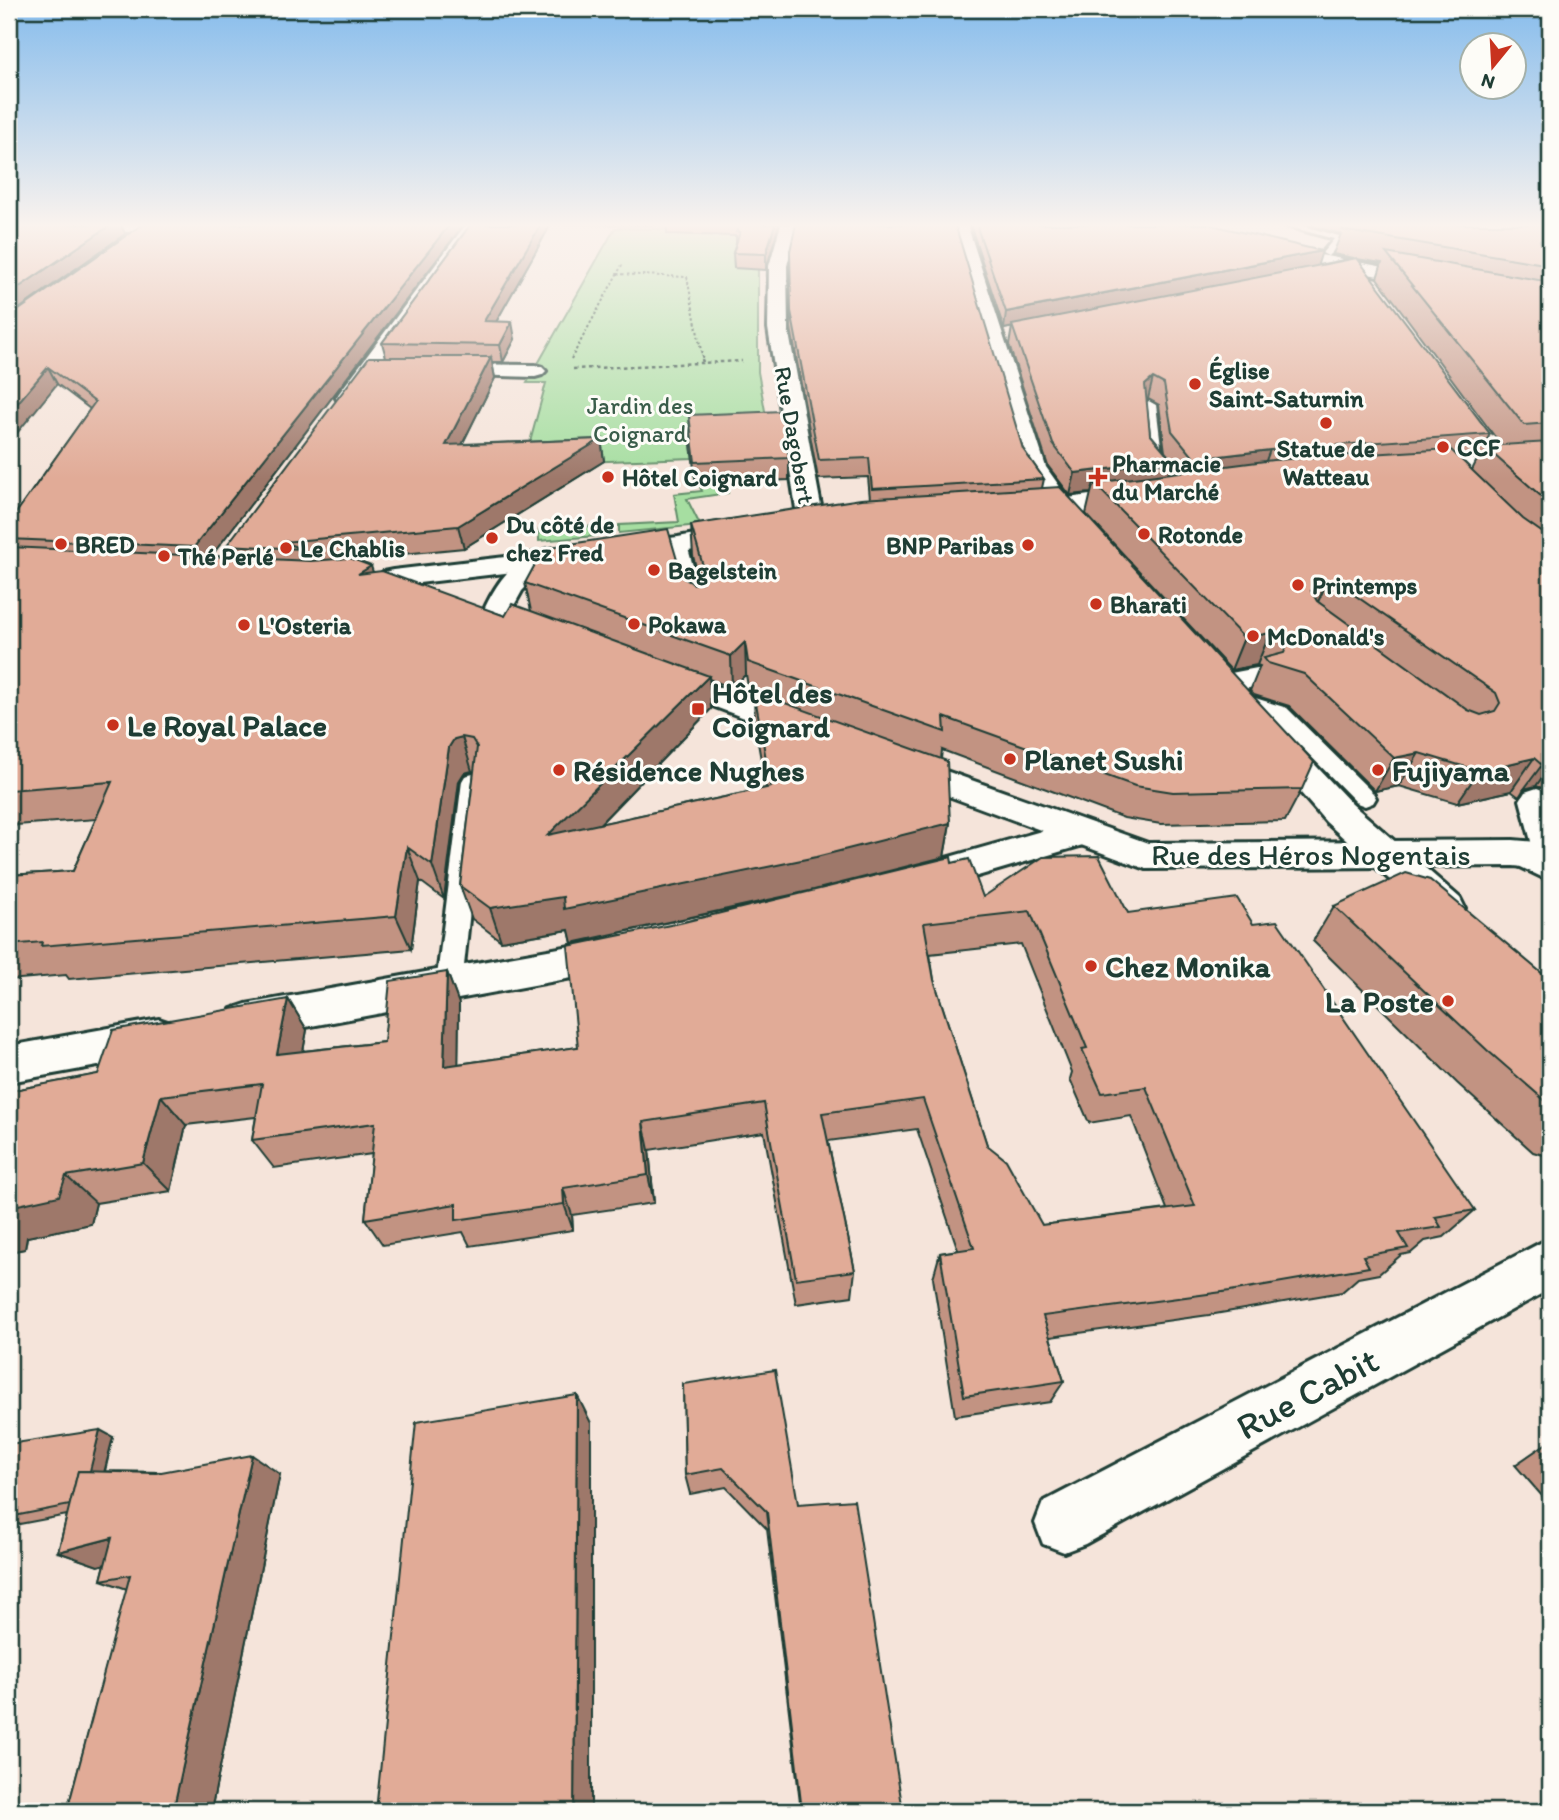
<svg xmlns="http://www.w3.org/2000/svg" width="1559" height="1820" font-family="Itim,sans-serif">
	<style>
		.green { fill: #a6dea1; stroke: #628e6a; stroke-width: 2 }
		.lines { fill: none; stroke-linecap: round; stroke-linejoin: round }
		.lane-casing { stroke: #1f3d34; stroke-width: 6 }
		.street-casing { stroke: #1f3d34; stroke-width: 6 }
		.secondary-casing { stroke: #1f3d34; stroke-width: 6 }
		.path-far1 { stroke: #1f3d34; stroke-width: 2; stroke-dasharray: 2.5 2.5; stroke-linecap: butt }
		.path { stroke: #1f3d34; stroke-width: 2.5; stroke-dasharray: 3.5 3.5; stroke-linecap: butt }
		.lane { fill: #fdfcf7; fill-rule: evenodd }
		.street { fill: #fdfcf7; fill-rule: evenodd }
		.secondary { fill: #fdfcf7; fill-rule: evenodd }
		.wall { fill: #c29382; stroke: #1f3d34; stroke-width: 2; fill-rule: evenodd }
		.shaded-wall { fill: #9e786a; stroke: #1f3d34; stroke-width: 2 }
		.building { fill: #e1ab97; stroke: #1f3d34; stroke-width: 2; fill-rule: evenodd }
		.poi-dot { fill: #c8321e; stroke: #fdfcf7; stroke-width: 2.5 }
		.labels { text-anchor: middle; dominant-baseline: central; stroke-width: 6; stroke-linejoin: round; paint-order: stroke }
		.far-poi-label { font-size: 24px; font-weight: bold; fill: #1f3d34; stroke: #fdfcf7; text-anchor: start }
		.far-park-label { font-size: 24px; fill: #3a5d4a; stroke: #fdfcf7 }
		.far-street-label { font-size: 24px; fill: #1f3d34; stroke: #fdfcf7 }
		.poi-label { font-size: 30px; font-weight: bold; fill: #1f3d34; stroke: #fdfcf7; text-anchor: start }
		.street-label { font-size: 30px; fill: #1f3d34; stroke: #fdfcf7 }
		.near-street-label { font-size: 37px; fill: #1f3d34; stroke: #fdfcf7 }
	</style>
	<rect width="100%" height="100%" fill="#f5e4da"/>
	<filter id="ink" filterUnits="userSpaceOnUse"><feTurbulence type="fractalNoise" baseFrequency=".0143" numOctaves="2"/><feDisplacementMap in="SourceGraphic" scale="14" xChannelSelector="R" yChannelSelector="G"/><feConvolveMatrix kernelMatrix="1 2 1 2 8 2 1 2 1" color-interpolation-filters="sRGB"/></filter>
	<g filter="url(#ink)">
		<g class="green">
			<path d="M 615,228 L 771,232 L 758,270 L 758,372 L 769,433 L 690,438 L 693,458 L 524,464 L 546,383 L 527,383 Z"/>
			<path d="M 724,468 L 728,493 L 687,499 L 700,525 L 619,533 L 619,525 L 679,522 L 674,494 L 702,491 L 694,475 Z"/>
			<path d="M 596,526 L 596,536 L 539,541 L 539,530 Z"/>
		</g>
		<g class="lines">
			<g class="lane-casing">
				<g id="lane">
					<path d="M 1280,224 L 1297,224 L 1346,238 L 1328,256 L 1322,253 L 1334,239 Z"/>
					<path d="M 1149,401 L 1156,405 L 1162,454 L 1173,467 L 1170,470 L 1160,470 L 1147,455 L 1142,405 Z"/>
					<path d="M 678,540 L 687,545 L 705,608 L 702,612 L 696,613 L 687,608 L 669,545 Z"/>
					<path d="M 1233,691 L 1287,708 L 1373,793 L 1376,798 L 1373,803 L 1365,806 L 1357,803 L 1273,718 L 1226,701 L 1223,697 L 1226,693 Z"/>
					<path d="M 473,774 L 481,776 L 484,781 L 462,984 L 458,991 L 449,994 L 440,991 L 436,984 L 462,781 L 465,776 Z"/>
					<path d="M 1514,846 L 1550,862 L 1550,881 L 1506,860 L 1502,854 L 1506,848 Z"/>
				</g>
			</g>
			<g class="street-casing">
				<g id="street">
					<path d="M 15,224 L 156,224 L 158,227 L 122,255 L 116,256 L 107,251 L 133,232 L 23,229 Z"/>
					<path d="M 466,224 L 482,224 L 355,403 L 339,403 L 336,398 L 339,393 Z"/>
					<path d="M 781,224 L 797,224 L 787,266 L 788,328 L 824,522 L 820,528 L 811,530 L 802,528 L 798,522 L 768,328 L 769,266 Z"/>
					<path d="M 951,224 L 967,224 L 1046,467 L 1068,498 L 1140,488 L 1149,491 L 1153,496 L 1149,501 C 1118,509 1046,522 1017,514 L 1013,509 L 1017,504 L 1044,500 L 1022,467 Z"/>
					<path d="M 441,364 L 535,365 L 542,367 L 546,371 L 542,375 L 535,377 L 434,374 L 430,370 L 434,366 Z"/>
					<path d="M 1550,454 L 1550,468 L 1416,477 L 1407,475 L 1404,470 L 1407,465 L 1416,463 Z"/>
					<path d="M 744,525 L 753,527 L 757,533 L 753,539 L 678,553 L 393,586 L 383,584 L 379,578 L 383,572 L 393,570 L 678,537 Z"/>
					<path d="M 1257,668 L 1268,670 L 1272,677 L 1268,684 L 1221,694 L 1210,691 L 1205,684 L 1210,677 Z"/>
					<path d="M 1273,730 L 1285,733 L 1352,804 L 1460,898 L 1465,908 L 1460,918 L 1446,922 L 1432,918 L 1326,822 L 1256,741 L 1261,733 Z"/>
					<path d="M 1537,788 L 1550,793 L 1550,858 L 1537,854 L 1532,845 L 1520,800 L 1525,792 Z"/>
					<path d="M 1080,820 L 1093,824 L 1098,833 L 1093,842 L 920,893 L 907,889 L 901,879 L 907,869 Z"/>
					<path d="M 621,937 L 635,942 L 641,953 L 635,964 L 621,969 L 246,1038 L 231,1033 L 225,1021 L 231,1009 L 246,1004 Z"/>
					<path d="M 159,1019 L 174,1024 L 180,1037 L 174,1050 L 159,1055 L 9,1082 L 9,1046 Z"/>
					<path d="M 1550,1238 L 1550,1289 L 1085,1544 L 1064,1552 L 1043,1544 L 1035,1523 L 1043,1502 Z"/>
				</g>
			</g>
			<g class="secondary-casing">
				<g id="secondary">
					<path d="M 1169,224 L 1196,224 L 1300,251 L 1431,276 L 1440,281 L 1431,286 L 1299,261 L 1171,227 Z"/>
					<path d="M 536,554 L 546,556 L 550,562 L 522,591 L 506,620 L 496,623 L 486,620 L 482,614 C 492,591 510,560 536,554 Z"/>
					<path d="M 662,667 L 814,721 L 818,728 L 814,735 L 802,738 L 790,735 L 651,683 L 647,676 L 651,669 Z"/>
					<path d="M 901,755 L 1148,843 L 1513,840 L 1550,843 L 1550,869 L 1513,866 L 1146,869 L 889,774 L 884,766 L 889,758 Z"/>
				</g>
			</g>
			<g class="path-far1">
				<path d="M 617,274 L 687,277 L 703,361"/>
				<path d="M 571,359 L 622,265"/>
			</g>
			<g class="path">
				<path d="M 702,359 L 703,363"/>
				<path d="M 573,369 L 742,361"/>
			</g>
			<use href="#lane" class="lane"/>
			<use href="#street" class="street"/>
			<use href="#secondary" class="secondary"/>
		</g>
		<g class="wall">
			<path d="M 143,224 L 464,224 L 211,556 L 232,557 L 227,545 L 386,357 L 382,343 L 471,224 L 779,224 L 766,270 L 734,268 L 733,253 L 736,244 L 736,236 L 667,234 L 667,226 L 551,224 L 496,322 L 515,339 L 503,362 L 492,362 L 495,378 L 462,444 L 601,439 L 604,461 L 464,548 L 352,559 L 373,572 L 505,616 L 531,611 L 525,583 L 682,577 L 694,584 L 700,582 L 693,556 L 691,525 L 870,499 L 868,477 L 818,479 L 791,328 L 790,251 L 1023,449 L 1044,479 L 1042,488 L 1302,789 L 1285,821 L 1161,824 L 1124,818 L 942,750 L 941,759 L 950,823 L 944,857 L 816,890 L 952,863 L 983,897 L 1128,913 L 1253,924 L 1475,1210 L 1444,1237 L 1425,1241 L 1411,1253 L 1401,1255 L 1379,1274 L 1358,1278 L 1342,1292 L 1209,1315 L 1050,1337 L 1064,1381 L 1050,1402 L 955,1416 L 933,1278 L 940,1253 L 958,1250 L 917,1129 L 828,1141 L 855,1271 L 852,1296 L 796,1304 L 764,1132 L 649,1150 L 654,1203 L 572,1215 L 573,1230 L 470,1246 L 463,1232 L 383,1245 L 365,1219 L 372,1154 L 274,1168 L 252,1140 L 256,1117 L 186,1125 L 171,1191 L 96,1203 L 91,1224 L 27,1237 L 25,1249 L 9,1252 L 9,1091 L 98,1074 L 288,999 L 307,1030 L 303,1051 L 384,1042 L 447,972 L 459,1004 L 458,1064 L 578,1047 L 680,923 L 814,891 L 572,943 L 569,930 L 501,941 L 472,919 L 460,886 L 474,772 L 472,771 L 464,773 L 459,781 L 444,899 L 420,881 L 411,949 L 69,979 L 66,975 L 9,980 L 9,875 L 73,871 L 96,819 L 16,825 L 9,839 L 9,523 L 90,409 L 57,384 L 9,317 ZM 746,674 L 749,694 L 754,696 L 755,726 L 766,788 L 600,824 L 711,709 L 709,679 L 732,688 ZM 1021,944 L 1072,1072 L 1070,1079 L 1089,1123 L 1131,1116 L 1167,1209 L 1042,1225 L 987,1145 L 934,980 L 930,954 Z"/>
			<path d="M 970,224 L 1207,224 L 1318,265 L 1354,258 L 1333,254 L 1341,234 L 1306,224 L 1537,224 L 1550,225 L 1550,275 L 1547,281 L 1550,282 L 1550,790 L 1536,786 L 1524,789 L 1519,797 L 1511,791 L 1457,803 L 1399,786 L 1375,791 L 1289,706 L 1254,695 L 1250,691 L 1260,666 L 1257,665 L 1231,670 L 1086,514 L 1091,493 L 1070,495 L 1048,466 L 1009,345 L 1012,327 L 1004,329 ZM 1357,259 L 1382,263 L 1377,278 L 1501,445 L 1484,446 L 1490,434 ZM 1148,399 L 1159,405 L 1165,452 L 1150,434 L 1146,400 ZM 1479,456 L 1472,470 L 1459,457 ZM 1173,462 L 1181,472 L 1169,474 Z"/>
			<path d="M 689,415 L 789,458 L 789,480 L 696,484 L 690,437 Z"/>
			<path d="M 1334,906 L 1550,980 L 1550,1157 L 1533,1152 L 1457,1083 L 1313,941 Z"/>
			<path d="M 683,1384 L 798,1504 L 903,1811 L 801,1811 L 767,1529 L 726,1487 L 690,1494 L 685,1475 Z"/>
			<path d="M 113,1437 L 105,1471 L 280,1474 L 211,1811 L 67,1811 L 127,1589 L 101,1580 L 105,1564 L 98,1566 L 58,1552 L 67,1515 L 9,1526 L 9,1444 Z"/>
			<path d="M 1550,1441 L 1550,1505 L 1515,1465 Z"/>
		</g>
		<g class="shaded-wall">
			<path d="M 112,224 L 121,224 L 125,234 L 9,316 L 9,294 Z"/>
			<path d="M 450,224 L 464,224 L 203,567 L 194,547 Z"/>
			<path d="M 541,224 L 551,224 L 487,338 L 484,321 Z"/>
			<path d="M 775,224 L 779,224 L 766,270 L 766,254 Z"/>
			<path d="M 1322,251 L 1317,267 L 1004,329 L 1006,312 Z"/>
			<path d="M 512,322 L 515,339 L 503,362 L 500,345 Z"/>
			<path d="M 491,357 L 495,378 L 451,467 L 446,445 Z"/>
			<path d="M 48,367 L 57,384 L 9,443 L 9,413 Z"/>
			<path d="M 1153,378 L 1148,399 L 1139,405 L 1145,385 Z"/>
			<path d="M 601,439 L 604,461 L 464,548 L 458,526 Z"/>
			<path d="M 1270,450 L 1262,471 L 1188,481 L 1195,459 Z"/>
			<path d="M 1173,461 L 1167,483 L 1094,483 L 1091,493 L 1070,495 L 1075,473 Z"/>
			<path d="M 371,566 L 382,599 L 358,574 Z"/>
			<path d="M 1327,582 L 1313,613 L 1311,591 L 1317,585 Z"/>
			<path d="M 1270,633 L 1257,665 L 1231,670 L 1244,638 Z"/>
			<path d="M 745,642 L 746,674 L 732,688 L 731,656 Z"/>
			<path d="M 709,676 L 711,709 L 556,869 L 548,835 Z"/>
			<path d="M 462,737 L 472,771 L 464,773 L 459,781 L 444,899 L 432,865 L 449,747 L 454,739 Z"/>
			<path d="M 1419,753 L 1399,786 L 1375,791 L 1394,758 Z"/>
			<path d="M 1550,756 L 1550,766 L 1536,786 L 1524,789 L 1548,757 Z"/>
			<path d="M 1534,758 L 1511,791 L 1457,803 L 1479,771 Z"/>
			<path d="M 9,816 L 16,825 L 9,839 Z"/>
			<path d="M 950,823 L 944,857 L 814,890 L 572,943 L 569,930 L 501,941 L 490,908 Z"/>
			<path d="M 407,847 L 420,881 L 411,949 L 396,916 Z"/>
			<path d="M 447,972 L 459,1004 L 458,1096 L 444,1066 Z"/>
			<path d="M 288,999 L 307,1030 L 297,1084 L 277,1054 Z"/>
			<path d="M 161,1096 L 186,1125 L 171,1191 L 143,1163 Z"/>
			<path d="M 643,1122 L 649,1150 L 654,1203 L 648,1175 Z"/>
			<path d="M 66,1176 L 96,1203 L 91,1224 L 27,1237 L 25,1249 L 9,1252 L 9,1207 Z"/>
			<path d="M 563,1188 L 572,1215 L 573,1230 L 564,1204 Z"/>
			<path d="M 577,1395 L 591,1423 L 591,1811 L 574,1811 Z"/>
			<path d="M 100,1430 L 113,1437 L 95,1509 L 81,1503 Z"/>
			<path d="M 252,1455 L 280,1474 L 211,1811 L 173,1811 Z"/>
			<path d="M 112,1538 L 149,1553 L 98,1566 L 58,1552 Z"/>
		</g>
		<g class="building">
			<path d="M 9,224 L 112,224 L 9,294 Z"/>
			<path d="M 143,224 L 450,224 L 194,547 L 9,539 L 9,523 L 95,402 L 48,367 L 9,413 L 9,317 Z"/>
			<path d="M 471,224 L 541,224 L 484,321 L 512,322 L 500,345 L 382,343 Z"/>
			<path d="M 740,224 L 775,224 L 766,254 L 733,253 L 740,232 L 736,232 Z"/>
			<path d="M 796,224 L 955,224 L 1023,449 L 1044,479 L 872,489 L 869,458 L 819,460 L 791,311 L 790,251 Z"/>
			<path d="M 976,224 L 1207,224 L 1322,251 L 1006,312 Z"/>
			<path d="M 1347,224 L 1537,224 L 1550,225 L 1550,238 L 1546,237 L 1540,241 L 1550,259 L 1550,265 L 1342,230 Z"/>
			<path d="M 1386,253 L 1550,282 L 1550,423 L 1524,425 Z"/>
			<path d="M 1357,258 L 1490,434 L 1270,450 L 1195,459 L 1172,431 L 1164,384 L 1153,378 L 1145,385 L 1150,434 L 1173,461 L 1075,473 L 1053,444 L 1012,325 Z"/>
			<path d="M 369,357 L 491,357 L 446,445 L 601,439 L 458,526 L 283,542 L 302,549 L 227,545 Z"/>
			<path d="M 781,411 L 789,458 L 695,462 L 689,415 Z"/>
			<path d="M 1550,442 L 1550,504 L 1484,446 Z"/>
			<path d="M 1450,449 L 1523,519 L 1550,538 L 1550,756 L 1548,757 L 1542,765 L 1534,758 L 1479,771 L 1419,753 L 1394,758 L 1304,674 L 1268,663 L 1264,658 L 1284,653 L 1288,643 L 1284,636 L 1270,633 L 1244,638 L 1094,483 L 1273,460 ZM 1327,582 L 1340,585 L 1496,693 L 1500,703 L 1495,711 L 1481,715 L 1468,710 L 1317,601 L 1311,591 L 1317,585 Z"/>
			<path d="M 1060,487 L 1314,762 L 1302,789 L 1173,792 L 1135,786 L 944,717 L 945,732 L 748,662 L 745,642 L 731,656 L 525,583 L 544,548 L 668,529 L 682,577 L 694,584 L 702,582 L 706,576 L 691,525 L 861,499 Z"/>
			<path d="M 9,547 L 184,555 L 195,558 L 206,556 L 311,561 L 350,558 L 371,566 L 358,574 L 382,571 L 505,616 L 512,604 L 709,676 L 548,835 L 771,787 L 754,692 L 947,761 L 950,823 L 816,857 L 564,909 L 563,897 L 490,908 L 460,886 L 477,747 L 472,739 L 462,737 L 454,739 L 449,747 L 432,865 L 407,847 L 396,916 L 41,946 L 42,942 L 9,945 L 9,875 L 73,871 L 112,782 L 9,790 Z"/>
			<path d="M 1099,856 L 1128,913 L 1237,898 L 1253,924 L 1277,921 L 1475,1210 L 1435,1217 L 1441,1227 L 1399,1233 L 1408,1248 L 1363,1256 L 1369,1267 L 1230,1291 L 1043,1316 L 1064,1381 L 964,1396 L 940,1253 L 974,1248 L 923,1099 L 822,1113 L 855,1271 L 796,1279 L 764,1103 L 643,1122 L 648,1175 L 563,1188 L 564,1204 L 456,1220 L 456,1204 L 365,1219 L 375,1123 L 252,1140 L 262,1084 L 161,1096 L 143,1163 L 66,1176 L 59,1196 L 9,1207 L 9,1091 L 98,1074 L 113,1030 L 288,999 L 277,1054 L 384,1042 L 390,981 L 447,972 L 444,1066 L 578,1047 L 568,946 L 680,923 L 951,857 L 952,863 L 969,859 L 983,897 L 1043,857 ZM 1030,911 L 1087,1048 L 1082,1049 L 1102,1093 L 1146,1087 L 1195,1206 L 1042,1225 L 1006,1160 L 987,1145 L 934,980 L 924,923 Z"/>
			<path d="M 1406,873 L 1430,880 L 1550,980 L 1550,1105 L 1487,1050 L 1334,906 Z"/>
			<path d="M 775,1370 L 798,1504 L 854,1500 L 903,1811 L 802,1811 L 767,1512 L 723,1468 L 685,1475 L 683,1384 Z"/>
			<path d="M 577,1395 L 574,1811 L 376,1811 L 416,1422 Z"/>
			<path d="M 100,1430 L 90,1471 L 78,1471 L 70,1505 L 9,1517 L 9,1444 Z"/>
			<path d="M 1550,1447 L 1550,1462 L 1542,1453 Z"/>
			<path d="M 252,1455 L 173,1811 L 67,1811 L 130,1575 L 101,1580 L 112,1538 L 58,1552 L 78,1471 L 156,1473 Z"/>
		</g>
	</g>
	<linearGradient id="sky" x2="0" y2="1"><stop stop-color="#86bcec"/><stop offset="0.47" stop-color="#faf3ee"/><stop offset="1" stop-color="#faf3ee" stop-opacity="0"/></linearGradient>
	<rect width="1559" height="479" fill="url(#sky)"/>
	<g class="poi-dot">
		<circle cx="1195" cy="384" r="7"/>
		<circle cx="1326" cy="423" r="7"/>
		<circle cx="1443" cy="447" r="7"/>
		<circle cx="608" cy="477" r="7"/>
		<path d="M1094.5 466.5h7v7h7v7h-7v7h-7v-7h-7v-7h7z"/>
		<circle cx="1144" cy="534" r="7"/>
		<circle cx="492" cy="538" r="7"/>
		<circle cx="61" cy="544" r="7"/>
		<circle cx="1028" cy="545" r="7"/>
		<circle cx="286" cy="548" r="7"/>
		<circle cx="164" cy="556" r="7"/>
		<circle cx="654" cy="570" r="7"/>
		<circle cx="1298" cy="585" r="7"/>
		<circle cx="1096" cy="604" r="7"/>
		<circle cx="634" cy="624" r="7"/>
		<circle cx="244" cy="625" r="7"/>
		<circle cx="1253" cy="636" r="7"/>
		<rect x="691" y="702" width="14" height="14" rx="3.5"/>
		<circle cx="113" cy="725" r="7"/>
		<circle cx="1010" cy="759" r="7"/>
		<circle cx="559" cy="770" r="7"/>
		<circle cx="1378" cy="770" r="7"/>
		<circle cx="1091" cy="966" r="7"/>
		<circle cx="1448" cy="1001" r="7"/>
	</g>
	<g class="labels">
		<g class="far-poi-label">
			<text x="1209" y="370">Église<tspan x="1209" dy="28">Saint-Saturnin</tspan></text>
			<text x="1457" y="447">CCF</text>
			<text x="1326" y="448" text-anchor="middle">Statue de<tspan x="1326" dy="28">Watteau</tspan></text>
			<text x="1112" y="463">Pharmacie<tspan x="1112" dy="28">du Marché</tspan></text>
			<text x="622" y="477">Hôtel Coignard</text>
			<text x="506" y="524">Du côté de<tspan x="506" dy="28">chez Fred</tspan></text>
			<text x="1158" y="534">Rotonde</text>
			<text x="75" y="544">BRED</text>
			<text x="1014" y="545" text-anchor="end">BNP Paribas</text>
			<text x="300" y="548">Le Chablis</text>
			<text x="178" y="556">Thé Perlé</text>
			<text x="668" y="570">Bagelstein</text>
			<text x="1312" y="585">Printemps</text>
			<text x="1110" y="604">Bharati</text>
			<text x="648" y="624">Pokawa</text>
			<text x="258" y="625">L'Osteria</text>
			<text x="1267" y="636">McDonald's</text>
		</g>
		<g class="far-park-label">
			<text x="640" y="405">Jardin des<tspan x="640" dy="28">Coignard</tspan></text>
		</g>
		<g class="far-street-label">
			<text transform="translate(795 435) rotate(80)">Rue Dagobert</text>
		</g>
		<g class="poi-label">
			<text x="712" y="692">Hôtel des<tspan x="712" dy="34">Coignard</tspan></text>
			<text x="127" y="725">Le Royal Palace</text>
			<text x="1024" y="759">Planet Sushi</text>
			<text x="573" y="770">Résidence Nughes</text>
			<text x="1392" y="770">Fujiyama</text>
			<text x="1105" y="966">Chez Monika</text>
			<text x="1434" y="1001" text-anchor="end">La Poste</text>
		</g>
		<g class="street-label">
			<text x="1311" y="854">Rue des Héros Nogentais</text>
		</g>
		<g class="near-street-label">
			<text transform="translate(1307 1393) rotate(-28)">Rue Cabit</text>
		</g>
	</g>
	<rect width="1559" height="1820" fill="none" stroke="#fdfcf7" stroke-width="35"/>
	<rect x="18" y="18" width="1524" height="1785" fill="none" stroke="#1f3d34" stroke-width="2.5" filter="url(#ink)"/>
	<g transform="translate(1493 66) rotate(198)"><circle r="33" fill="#fdfcf7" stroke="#a4b0a9" stroke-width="2"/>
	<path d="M0-5L12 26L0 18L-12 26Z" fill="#c8321e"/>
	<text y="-10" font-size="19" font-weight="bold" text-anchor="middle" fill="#1f3d34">N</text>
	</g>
</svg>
